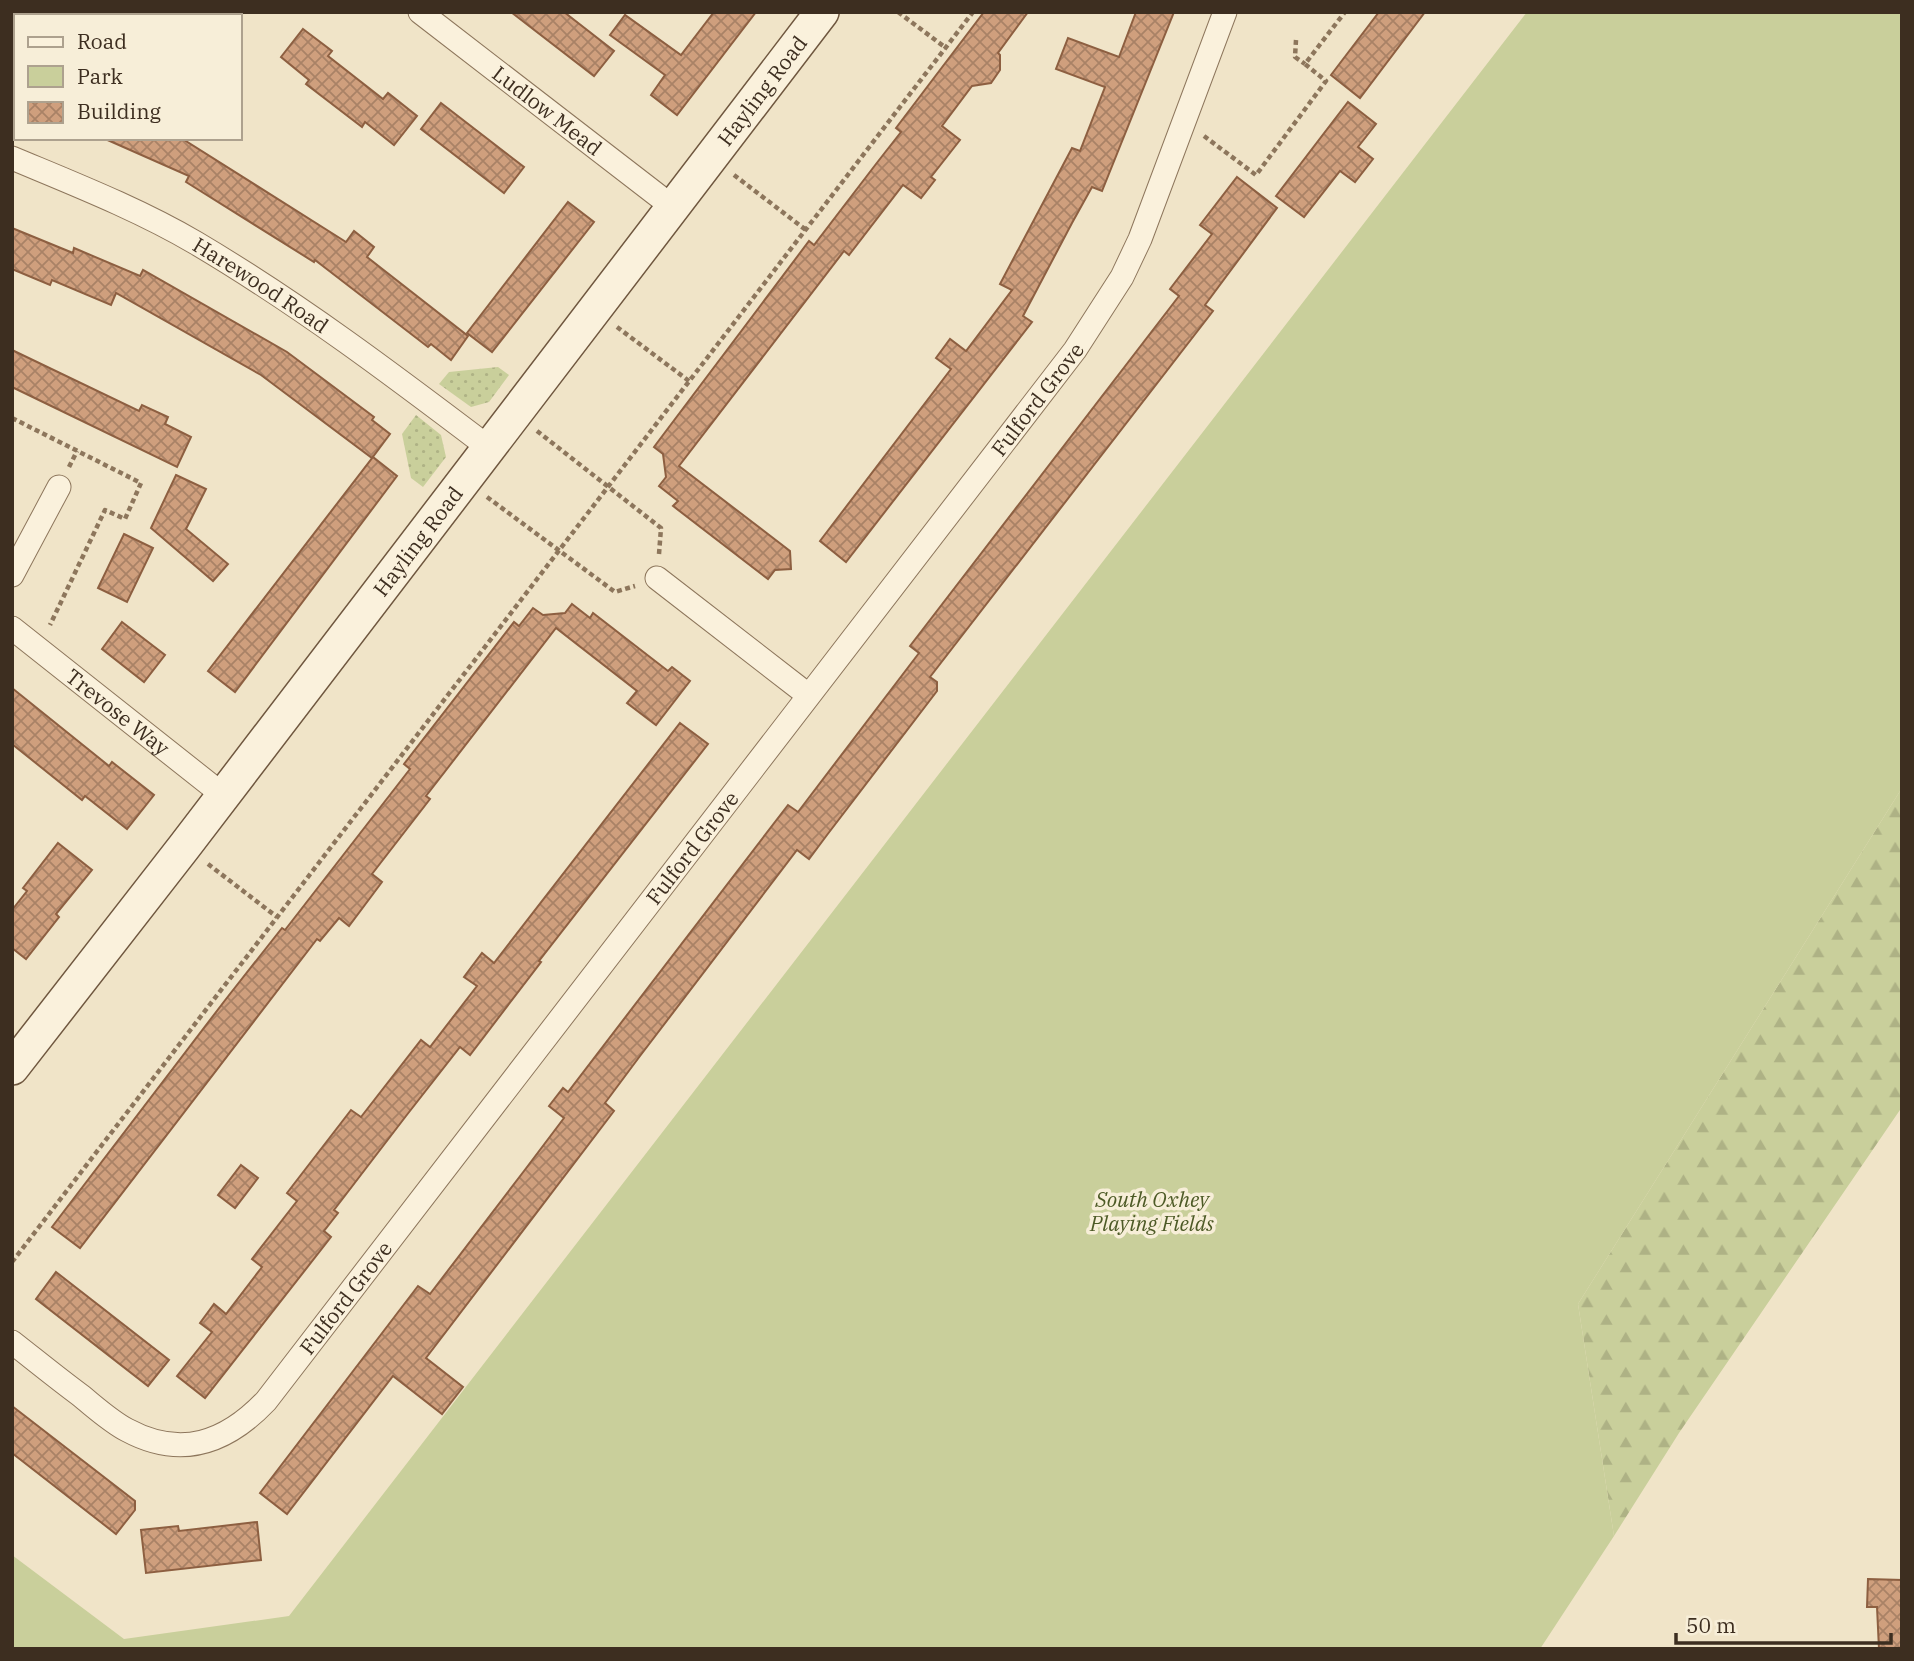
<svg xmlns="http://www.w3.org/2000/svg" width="1914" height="1661" font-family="'IBM Plex Serif',serif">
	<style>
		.grass { fill: url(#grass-dots) }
		.forest { fill: url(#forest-firs) }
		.park { fill: #c9cf9b }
		.building { fill: url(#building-cross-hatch); stroke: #8d5f41; stroke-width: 2 }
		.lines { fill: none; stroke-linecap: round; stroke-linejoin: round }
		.street-casing { stroke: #8d765c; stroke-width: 25 }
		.secondary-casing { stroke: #6f573f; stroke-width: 36 }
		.path { stroke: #8d765c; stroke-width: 4.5; stroke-dasharray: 5 3.5; stroke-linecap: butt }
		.street { stroke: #faf1dc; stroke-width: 23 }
		.secondary { stroke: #faf1dc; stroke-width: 33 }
		.labels { text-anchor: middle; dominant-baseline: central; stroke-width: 7; stroke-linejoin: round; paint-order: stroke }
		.street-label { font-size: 21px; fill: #3d2e20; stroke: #f7eed8 }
		.park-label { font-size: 21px; font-style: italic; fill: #4d5a26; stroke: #f7eed8 }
	</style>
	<defs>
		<pattern id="grass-dots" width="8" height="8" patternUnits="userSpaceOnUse" patternTransform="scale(1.75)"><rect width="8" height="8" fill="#c9cf9b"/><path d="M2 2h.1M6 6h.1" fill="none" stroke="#aeb285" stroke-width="1.8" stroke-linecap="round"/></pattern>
		<pattern id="forest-firs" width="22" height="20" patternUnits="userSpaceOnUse" patternTransform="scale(1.75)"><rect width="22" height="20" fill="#c9cf9b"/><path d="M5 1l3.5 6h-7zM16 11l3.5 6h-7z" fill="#aeb285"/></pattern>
		<pattern id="building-cross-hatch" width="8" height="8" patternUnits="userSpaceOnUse" patternTransform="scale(1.75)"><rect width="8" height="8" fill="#cf9f7d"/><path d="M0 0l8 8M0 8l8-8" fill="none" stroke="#a98266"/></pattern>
	</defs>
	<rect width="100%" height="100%" fill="#f0e4c8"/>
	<g class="grass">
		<path d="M 498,367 L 509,375 L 489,402 L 471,407 L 439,384 L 449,372 Z"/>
		<path d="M 416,415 L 441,435 L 446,457 L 423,487 L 411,478 L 402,434 Z"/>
	</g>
	<path class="forest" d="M 1902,788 L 1902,1107 L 1679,1433 L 1614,1536 L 1578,1304 Z"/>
	<path class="park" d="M 1527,12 L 1902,12 L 1902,788 L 1578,1304 L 1614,1536 L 1540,1649 L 12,1649 L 12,1555 L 124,1639 L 289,1616 Z"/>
	<g class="building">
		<path d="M 511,12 L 564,12 L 614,51 L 594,76 Z"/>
		<path d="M 714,12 L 756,12 L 677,115 L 651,95 L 665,75 L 610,35 L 625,15 L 681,55 Z"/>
		<path d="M 984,12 L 1028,12 L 998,53 L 1000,55 L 1000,70 L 991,83 L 972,86 L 942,126 L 960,140 L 931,177 L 935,180 L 921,198 L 903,185 L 849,255 L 844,251 L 679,466 L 790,551 L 791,569 L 775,570 L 768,579 L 673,506 L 678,501 L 659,486 L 666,477 L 663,454 L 654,447 L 809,241 L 814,245 L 876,164 L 901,132 L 896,128 Z"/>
		<path d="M 1136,12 L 1174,12 L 1102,191 L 1092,187 L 1072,223 L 1023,316 L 1032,322 L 846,562 L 820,541 L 951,369 L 936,358 L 950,339 L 966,351 L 1012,290 L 1000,284 L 1072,148 L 1080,151 L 1105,87 L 1056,69 L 1068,38 L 1119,57 Z"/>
		<path d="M 1379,12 L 1425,12 L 1360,98 L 1331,75 Z"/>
		<path d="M 303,29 L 332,51 L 328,56 L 383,99 L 388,93 L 417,116 L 394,145 L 365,122 L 362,127 L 306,84 L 309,80 L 281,57 Z"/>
		<path d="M 1348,102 L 1376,124 L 1358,147 L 1373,159 L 1355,182 L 1340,171 L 1304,217 L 1276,196 Z"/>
		<path d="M 441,103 L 524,167 L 504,193 L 421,129 Z"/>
		<path d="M 103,138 L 181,138 L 346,242 L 354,231 L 374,247 L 367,257 L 468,336 L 451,360 L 431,344 L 428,347 L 315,260 L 314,262 L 186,182 L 189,176 Z"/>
		<path d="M 1237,177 L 1277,208 L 1205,305 L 1213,311 L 930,677 L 937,682 L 937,691 L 827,835 L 809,859 L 797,850 L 640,1056 L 605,1103 L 614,1111 L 426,1358 L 463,1387 L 442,1414 L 393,1376 L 287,1514 L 260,1493 L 418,1286 L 430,1294 L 524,1171 L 564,1118 L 549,1106 L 563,1088 L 568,1092 L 788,805 L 798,812 L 919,653 L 910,646 L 1179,296 L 1170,289 L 1212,234 L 1200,225 Z"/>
		<path d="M 568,202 L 594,222 L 492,352 L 467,333 Z"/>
		<path d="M 12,228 L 73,253 L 74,248 L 140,276 L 143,270 L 287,352 L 374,417 L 372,420 L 390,434 L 372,458 L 261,375 L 116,293 L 111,305 L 52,280 L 50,285 L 12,269 Z"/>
		<path d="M 12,350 L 139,411 L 142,405 L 168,417 L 165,424 L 191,437 L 177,467 L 12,387 Z"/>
		<path d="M 373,457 L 397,476 L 235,692 L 208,671 Z"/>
		<path d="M 176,475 L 206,489 L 186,529 L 228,564 L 213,581 L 151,528 Z"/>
		<path d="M 124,534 L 153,548 L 127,602 L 98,588 Z"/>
		<path d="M 572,604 L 590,618 L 593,613 L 668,671 L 672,667 L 690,681 L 656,725 L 627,703 L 637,691 L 556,628 L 426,796 L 430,799 L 372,874 L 382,882 L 349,926 L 339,918 L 320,941 L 317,939 L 80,1248 L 52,1227 L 226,999 L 282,928 L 285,930 L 410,769 L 404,764 L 514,622 L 519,626 L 533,608 L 543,615 L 565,613 Z"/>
		<path d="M 122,622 L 165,655 L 144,682 L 102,649 Z"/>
		<path d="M 12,688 L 109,766 L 112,762 L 154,795 L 127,829 L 85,796 L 82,800 L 12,744 Z"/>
		<path d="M 680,723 L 708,744 L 539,961 L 541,962 L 470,1055 L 460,1047 L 406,1116 L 334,1210 L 338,1213 L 324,1231 L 331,1237 L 205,1398 L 177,1376 L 212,1332 L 200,1323 L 214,1304 L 226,1314 L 262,1267 L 252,1259 L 297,1201 L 287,1193 L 351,1110 L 361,1117 L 421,1040 L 430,1047 L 477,986 L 464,977 L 482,953 L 494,963 Z"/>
		<path d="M 58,843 L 92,870 L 56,914 L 59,917 L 26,959 L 12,948 L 12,910 L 27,891 L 23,888 Z"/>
		<path d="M 241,1165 L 258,1178 L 235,1208 L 218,1195 Z"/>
		<path d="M 56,1272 L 169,1360 L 148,1386 L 36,1299 Z"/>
		<path d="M 12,1406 L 135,1501 L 135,1510 L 116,1534 L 12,1453 Z"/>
		<path d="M 257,1522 L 261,1560 L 146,1573 L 141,1530 L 178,1526 L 179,1531 Z"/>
		<path d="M 1868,1579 L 1902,1580 L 1902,1649 L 1879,1649 L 1877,1607 L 1867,1607 Z"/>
	</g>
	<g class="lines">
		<g class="street-casing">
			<g id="street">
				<path id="s1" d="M 420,12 L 674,208"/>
				<path id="s2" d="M 12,158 C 74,184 138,209 196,243 C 299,304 393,375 488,447"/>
				<path d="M 12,575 L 59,487"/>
				<path d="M 657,578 L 808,695"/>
				<path id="s3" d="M 12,628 L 223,795"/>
				<path id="s4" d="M 12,1342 C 35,1360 57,1378 80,1395 C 95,1407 110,1421 127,1430 C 181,1459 226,1443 266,1401 L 1075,350 L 1122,277 L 1140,239 L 1225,12"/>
			</g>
		</g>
		<g class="secondary-casing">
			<g id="secondary">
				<path id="s5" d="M 12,1068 L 184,847 L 822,12"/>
			</g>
		</g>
		<g class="path">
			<path d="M 898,12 L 946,48"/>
			<path d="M 1296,40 L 1295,57 L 1305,64"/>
			<path d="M 1204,136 L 1256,175 L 1326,81 L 1305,64 L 1345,12"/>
			<path d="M 734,175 L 806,230"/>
			<path d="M 617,327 L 689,381"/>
			<path d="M 12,418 L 141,483 L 125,519 L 105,510 L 50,625"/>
			<path d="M 537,431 L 661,528 L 659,554"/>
			<path d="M 69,467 L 77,451"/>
			<path d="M 487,497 L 615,592 L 635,586"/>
			<path d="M 208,864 L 277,917"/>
			<path d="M 12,1262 L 973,12"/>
			<path d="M 1513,1649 L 1513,1648"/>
		</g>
		<use href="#street" class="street"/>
		<use href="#secondary" class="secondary"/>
	</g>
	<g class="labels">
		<g class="street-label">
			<text stroke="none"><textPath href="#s5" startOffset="1232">Hayling Road</textPath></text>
			<text stroke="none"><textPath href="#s1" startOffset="161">Ludlow Mead</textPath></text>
			<text stroke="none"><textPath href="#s2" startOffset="280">Harewood Road</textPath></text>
			<text stroke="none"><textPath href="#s4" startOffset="1564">Fulford Grove</textPath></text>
			<text stroke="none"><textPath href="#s5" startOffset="665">Hayling Road</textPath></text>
			<text stroke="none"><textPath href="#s3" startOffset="135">Trevose Way</textPath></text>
			<text stroke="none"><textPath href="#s4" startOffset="998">Fulford Grove</textPath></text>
			<text stroke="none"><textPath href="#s4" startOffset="430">Fulford Grove</textPath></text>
		</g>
		<g class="park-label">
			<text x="1152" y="1199">South Oxhey<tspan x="1152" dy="24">Playing Fields</tspan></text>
		</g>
	</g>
	<rect width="1914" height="1661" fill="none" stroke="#3d2e20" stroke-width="28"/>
	<rect x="14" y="14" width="228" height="126" fill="#f7eed8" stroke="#ada18e" stroke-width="2"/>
	<rect x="28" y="37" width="35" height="10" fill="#faf1dc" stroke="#ada18e" stroke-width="2"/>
	<text x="77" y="49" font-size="21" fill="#3d2e20">Road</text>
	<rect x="28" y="66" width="35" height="21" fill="#c9cf9b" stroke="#ada18e" stroke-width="2"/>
	<text x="77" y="84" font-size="21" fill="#3d2e20">Park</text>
	<rect x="28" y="102" width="35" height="21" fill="url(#building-cross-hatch)" stroke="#ada18e" stroke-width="2"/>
	<text x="77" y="119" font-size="21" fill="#3d2e20">Building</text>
	<path d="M1676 1633v10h215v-10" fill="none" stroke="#3d2e20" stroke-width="3.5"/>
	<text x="1686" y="1633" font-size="21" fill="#3d2e20" stroke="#f7eed8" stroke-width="5" paint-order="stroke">50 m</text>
</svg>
